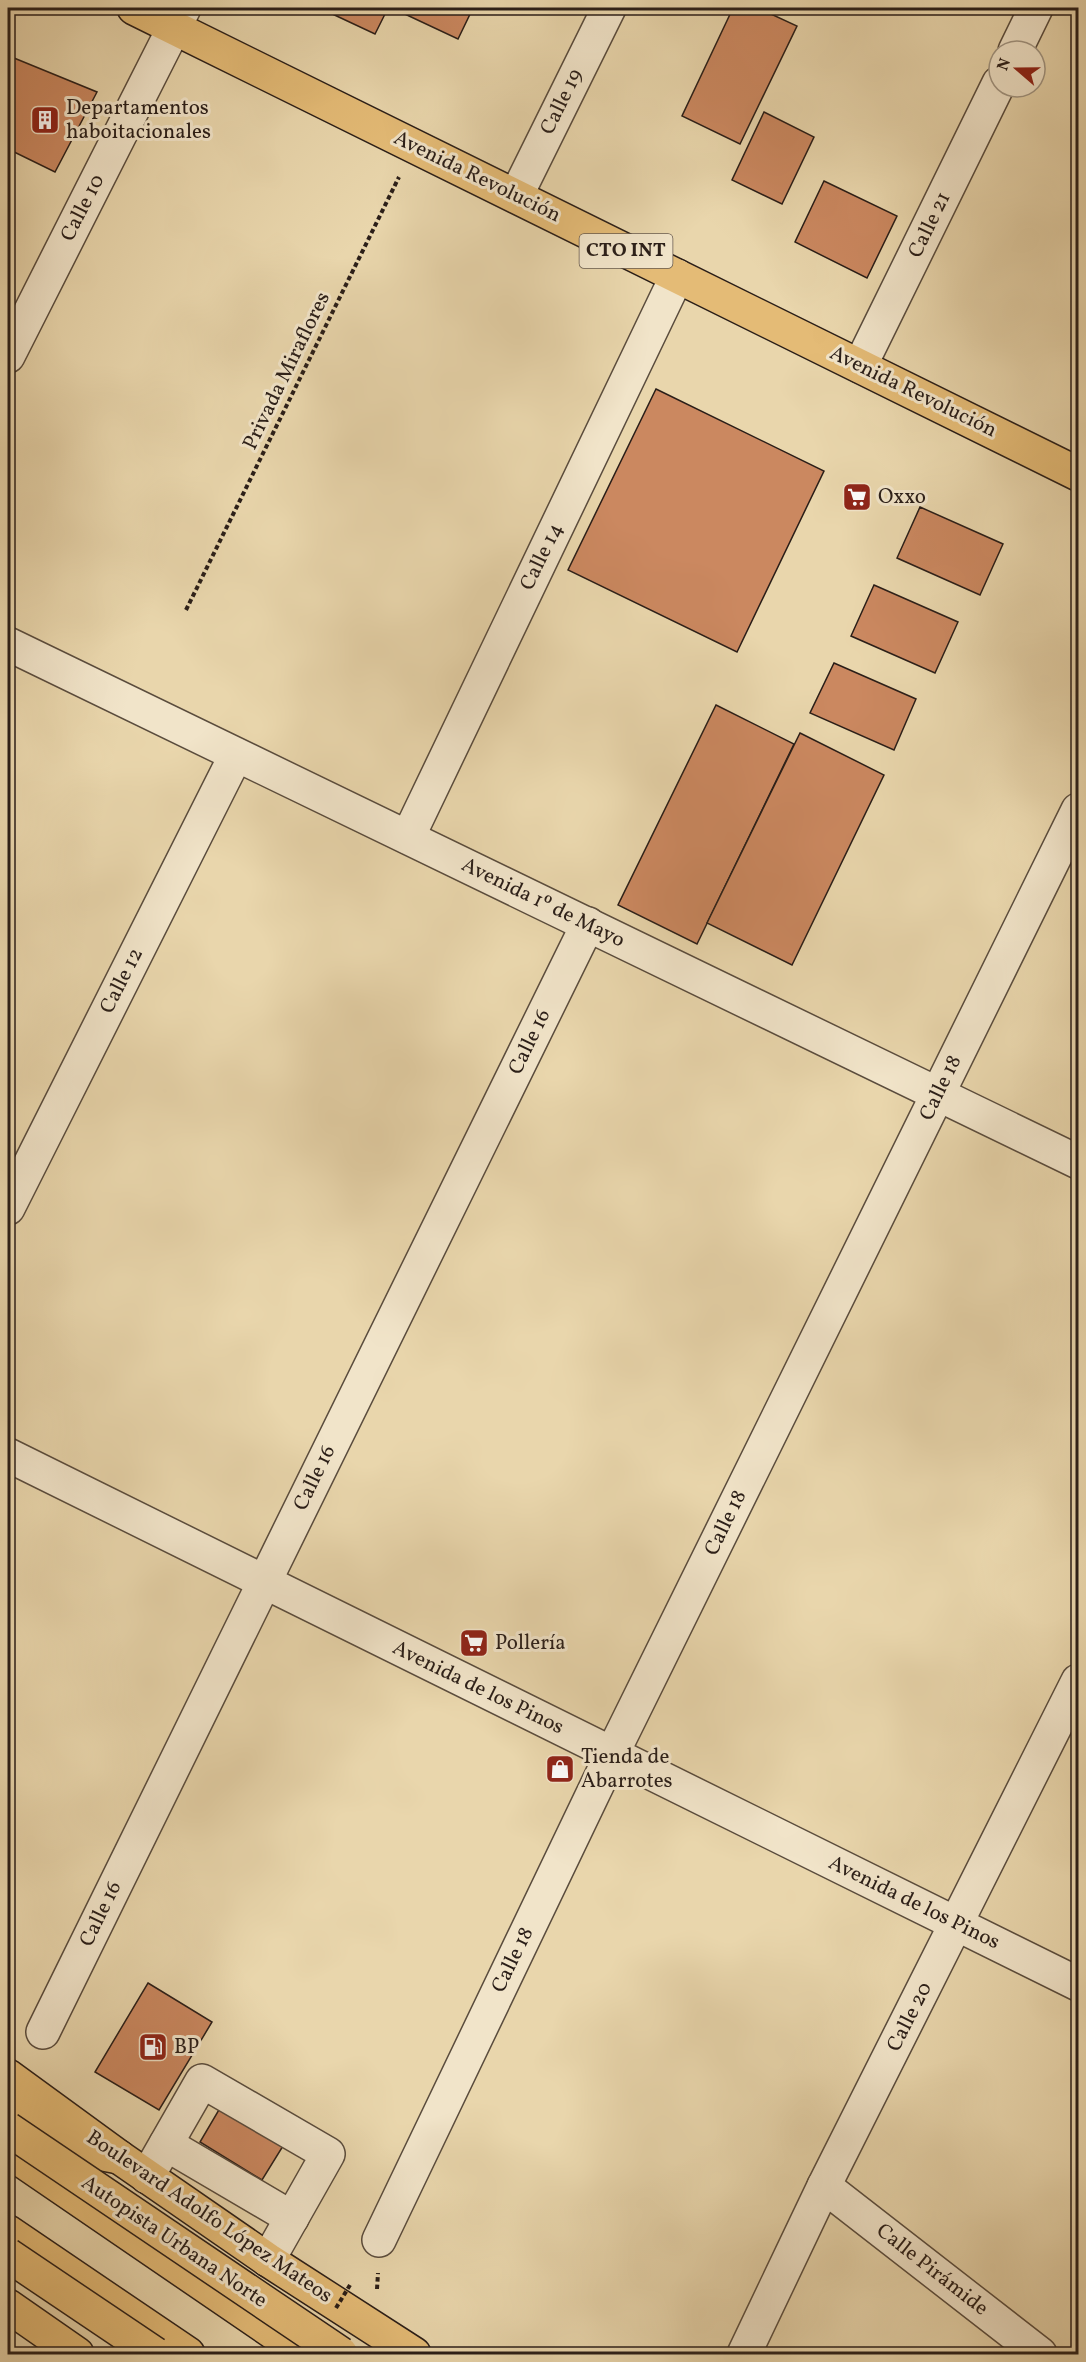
<svg xmlns="http://www.w3.org/2000/svg" width="1086" height="2362" font-family="Vollkorn,serif">
	<style>
		.building { fill: #cb8860; stroke: #2a1e18; stroke-width: 1.5 }
		.lines { fill: none; stroke-linecap: round; stroke-linejoin: round }
		.minor-casing { stroke: #5a4c3d; stroke-width: 36 }
		.major-casing { stroke: #2a1e18; stroke-width: 36 }
		.highway-casing { stroke: #2a1e18; stroke-width: 36 }
		.path { stroke: #2a1e18; stroke-width: 4; stroke-dasharray: 4.5 3; stroke-linecap: butt }
		.minor { stroke: #f1e4c9; stroke-width: 33 }
		.major { stroke: #e4bb76; stroke-width: 33 }
		.highway { stroke: #e4bb76; stroke-width: 33 }
		.highway-bridge-casing { stroke: #2a1e18; stroke-width: 36; stroke-linecap: butt }
		.path-bridge { stroke: #2a1e18; stroke-width: 4; stroke-dasharray: 4.5 3; stroke-linecap: butt }
		.highway-bridge { stroke: #e4bb76; stroke-width: 33 }
		.labels { text-anchor: middle; dominant-baseline: central; stroke-width: 6; stroke-linejoin: round; paint-order: stroke }
		.shield { fill: #f1e4c9; stroke: #66594d; stroke-width: 1.5 }
		.shield-label { font-size: 20px; font-weight: bold; fill: #2a1e18 }
		.street-label { font-size: 21px; fill: #2a1e18; stroke: #f1e4c9 }
		.poi-label { font-size: 21px; fill: #2a1e18; stroke: #f1e4c9; text-anchor: start }
	</style>
	<rect width="100%" height="100%" fill="#e9d6ac"/>
	<filter id="stains"><feTurbulence type="fractalNoise" baseFrequency=".00333" numOctaves="4"/><feColorMatrix values="0 0 0 0 .2 0 0 0 0 .09 0 0 0 0 .02 0 0 0 .5 -.17"/></filter>
	<radialGradient id="worn" r=".72"><stop offset=".6" stop-color="#630" stop-opacity="0"/><stop offset="1" stop-color="#630" stop-opacity=".3"/></radialGradient>
	<g class="building">
		<path d="M 327,8 L 388,8 L 375,34 L 326,11 Z"/>
		<path d="M 392,8 L 473,8 L 458,39 Z"/>
		<path d="M 733,8 L 758,8 L 797,26 L 740,144 L 682,116 Z"/>
		<path d="M 14,58 L 97,92 L 55,172 L 8,149 L 8,65 Z"/>
		<path d="M 764,112 L 814,137 L 782,204 L 732,180 Z"/>
		<path d="M 824,181 L 897,216 L 867,278 L 795,242 Z"/>
		<path d="M 656,389 L 824,471 L 737,652 L 568,570 Z"/>
		<path d="M 920,507 L 1003,544 L 980,595 L 897,558 Z"/>
		<path d="M 874,585 L 958,622 L 935,673 L 851,636 Z"/>
		<path d="M 834,663 L 916,699 L 894,750 L 810,713 Z"/>
		<path d="M 716,705 L 794,744 L 697,944 L 618,905 Z"/>
		<path d="M 800,733 L 884,775 L 792,965 L 707,923 Z"/>
		<path d="M 148,1983 L 212,2022 L 159,2110 L 95,2072 Z"/>
		<path d="M 220,2108 L 283,2146 L 262,2180 L 200,2142 Z"/>
	</g>
	<g class="lines">
		<g class="minor-casing">
			<g id="minor">
				<path d="M 1015,51 L 1036,8"/>
				<path d="M 516,196 L 609,8"/>
				<path d="M 8,356 L 184,8"/>
				<path d="M 860,366 L 999,83"/>
				<path d="M 8,644 L 1078,1162"/>
				<path d="M 408,837 L 677,276"/>
				<path d="M 8,1208 L 236,755"/>
				<path d="M 8,1455 L 1078,1984"/>
				<path d="M 43,2032 L 588,924"/>
				<path d="M 166,2144 L 292,2218"/>
				<path d="M 147,2177 L 202,2081 L 328,2154 L 268,2260"/>
				<path d="M 824,2186 L 1040,2354"/>
				<path d="M 379,2240 L 612,1754 L 1078,810"/>
				<path d="M 744,2354 L 824,2186 L 1078,1681"/>
			</g>
		</g>
		<g class="major-casing">
			<g id="major">
				<path d="M 134,8 L 1078,474"/>
				<path d="M 8,2076 L 119,2157 L 268,2260 L 414,2354"/>
				<path d="M 8,2306 L 77,2354"/>
			</g>
		</g>
		<g class="highway-casing">
			<g id="highway">
				<path d="M 8,2112 L 67,2147 L 119,2157"/>
				<path d="M 8,2151 L 305,2354"/>
				<path d="M 8,2232 L 188,2354"/>
			</g>
		</g>
		<g class="path">
			<path d="M 186,610 L 399,177"/>
			<path d="M 377,2289 L 378,2273"/>
		</g>
		<use href="#minor" class="minor"/>
		<use href="#major" class="major"/>
		<use href="#highway" class="highway"/>
		<g class="highway-bridge-casing">
			<g id="highway-bridge">
				<path d="M 8,2129 L 341,2354"/>
				<path d="M 8,2255 L 155,2354"/>
			</g>
		</g>
		<path class="path-bridge" d="M 336,2308 L 350,2285"/>
		<use href="#highway-bridge" class="highway-bridge"/>
	</g>
	<defs>
		<g id="building-square" transform="scale(1.5)"><rect x="-9" y="-9" width="18" height="18" rx="4" fill="#8f2418" stroke="#f1e4c9"/><path d="M-4-6H4V6H1V3H-1V6H-4ZM-2.5-4.3h1.7v1.8h-1.7ZM.8-4.3h1.7v1.8H.8ZM-2.5-1h1.7V.8h-1.7ZM.8-1h1.7V.8H.8Z" fill="#fff"/></g>
		<g id="supermarket-square" transform="scale(1.5)"><rect x="-9" y="-9" width="18" height="18" rx="4" fill="#8f2418" stroke="#f1e4c9"/><path d="M-6-5.5h2.5l.6 2H6L4.5 2H-2.5L-4.4-4H-6ZM-1.5 3.2a1.3 1.3 0 1 0 .1 0ZM3 3.2a1.3 1.3 0 1 0 .1 0Z" fill="#fff"/></g>
		<g id="shop-square" transform="scale(1.5)"><rect x="-9" y="-9" width="18" height="18" rx="4" fill="#8f2418" stroke="#f1e4c9"/><path d="M-5-2.5h2.3a2.7 3.5 0 0 1 5.4 0H5L5.5 6h-11ZM-1.5-2.5h3a1.5 2.3 0 0 0-3 0Z" fill="#fff"/></g>
		<g id="fuel-square" transform="scale(1.5)"><rect x="-9" y="-9" width="18" height="18" rx="4" fill="#8f2418" stroke="#f1e4c9"/><path d="M-5.5-6h7V0h2V4h1.3V-2.5L3-4.5l.8-.8L6-3V5H2.5V1h-1V6h-7ZM-4.2-4.7v3.2H.2V-4.7Z" fill="#fff"/></g>
	</defs>
	<g fill-rule="evenodd">
		<use href="#building-square" x="45" y="120"/>
		<use href="#supermarket-square" x="857" y="497"/>
		<use href="#supermarket-square" x="474" y="1643"/>
		<use href="#shop-square" x="560" y="1769"/>
		<use href="#fuel-square" x="153" y="2047"/>
	</g>
	<g class="labels">
		<rect class="shield" x="579.5" y="234" width="93" height="34" rx="4.5"/>
		<g class="shield-label">
			<text x="626" y="251">CTO INT</text>
		</g>
		<g class="street-label">
			<text transform="translate(562 102) rotate(-64)">Calle 19</text>
			<text transform="translate(477 177) rotate(26)">Avenida Revolución</text>
			<text transform="translate(83 208) rotate(-63)">Calle 10</text>
			<text transform="translate(930 225) rotate(-64)">Calle 21</text>
			<text transform="translate(287 371) rotate(-64)">Privada Miraflores</text>
			<text transform="translate(913 392) rotate(26)">Avenida Revolución</text>
			<text transform="translate(542 557) rotate(-64)">Calle 14</text>
			<text transform="translate(543 903) rotate(26)">Avenida 1º de Mayo</text>
			<text transform="translate(122 981) rotate(-63)">Calle 12</text>
			<text transform="translate(530 1042) rotate(-64)">Calle 16</text>
			<text transform="translate(941 1088) rotate(-64)">Calle 18</text>
			<text transform="translate(315 1478) rotate(-64)">Calle 16</text>
			<text transform="translate(726 1523) rotate(-64)">Calle 18</text>
			<text transform="translate(478 1688) rotate(26)">Avenida de los Pinos</text>
			<text transform="translate(914 1903) rotate(26)">Avenida de los Pinos</text>
			<text transform="translate(101 1914) rotate(-64)">Calle 16</text>
			<text transform="translate(513 1960) rotate(-64)">Calle 18</text>
			<text transform="translate(910 2017) rotate(-63)">Calle 20</text>
			<text transform="translate(209 2217) rotate(34)">Boulevard Adolfo López Mateos</text>
			<text transform="translate(174 2242) rotate(34)">Autopista Urbana Norte</text>
			<text transform="translate(932 2270) rotate(38)">Calle Pirámide</text>
		</g>
		<g class="poi-label">
			<text x="66" y="108">Departamentos<tspan x="66" dy="24">haboitacionales</tspan></text>
			<text x="878" y="497">Oxxo</text>
			<text x="495" y="1643">Pollería</text>
			<text x="581" y="1757">Tienda de<tspan x="581" dy="24">Abarrotes</tspan></text>
			<text x="174" y="2047">BP</text>
		</g>
	</g>
	<rect width="1086" height="2362" fill="none" stroke="#e9d6ac" stroke-width="30"/>
	<rect x="9" y="9" width="1068" height="2344" fill="none" stroke="#2a1e18" stroke-width="3"/>
	<rect x="15" y="15" width="1056" height="2332" fill="none" stroke="#2a1e18" stroke-width="1.5"/>
	<g transform="translate(1017 69) rotate(290)"><circle r="28" fill="#f1e4c9" stroke="#a19582" stroke-width="1.5"/>
	<path d="M0-4.5L10 22L0 15L-10 22Z" fill="#8f2418"/>
	<text y="-9" font-size="16" font-weight="bold" text-anchor="middle" fill="#2a1e18">N</text>
	</g>
	<rect width="100%" height="100%" filter="url(#stains)"/>
	<rect width="100%" height="100%" fill="url(#worn)"/>
</svg>
